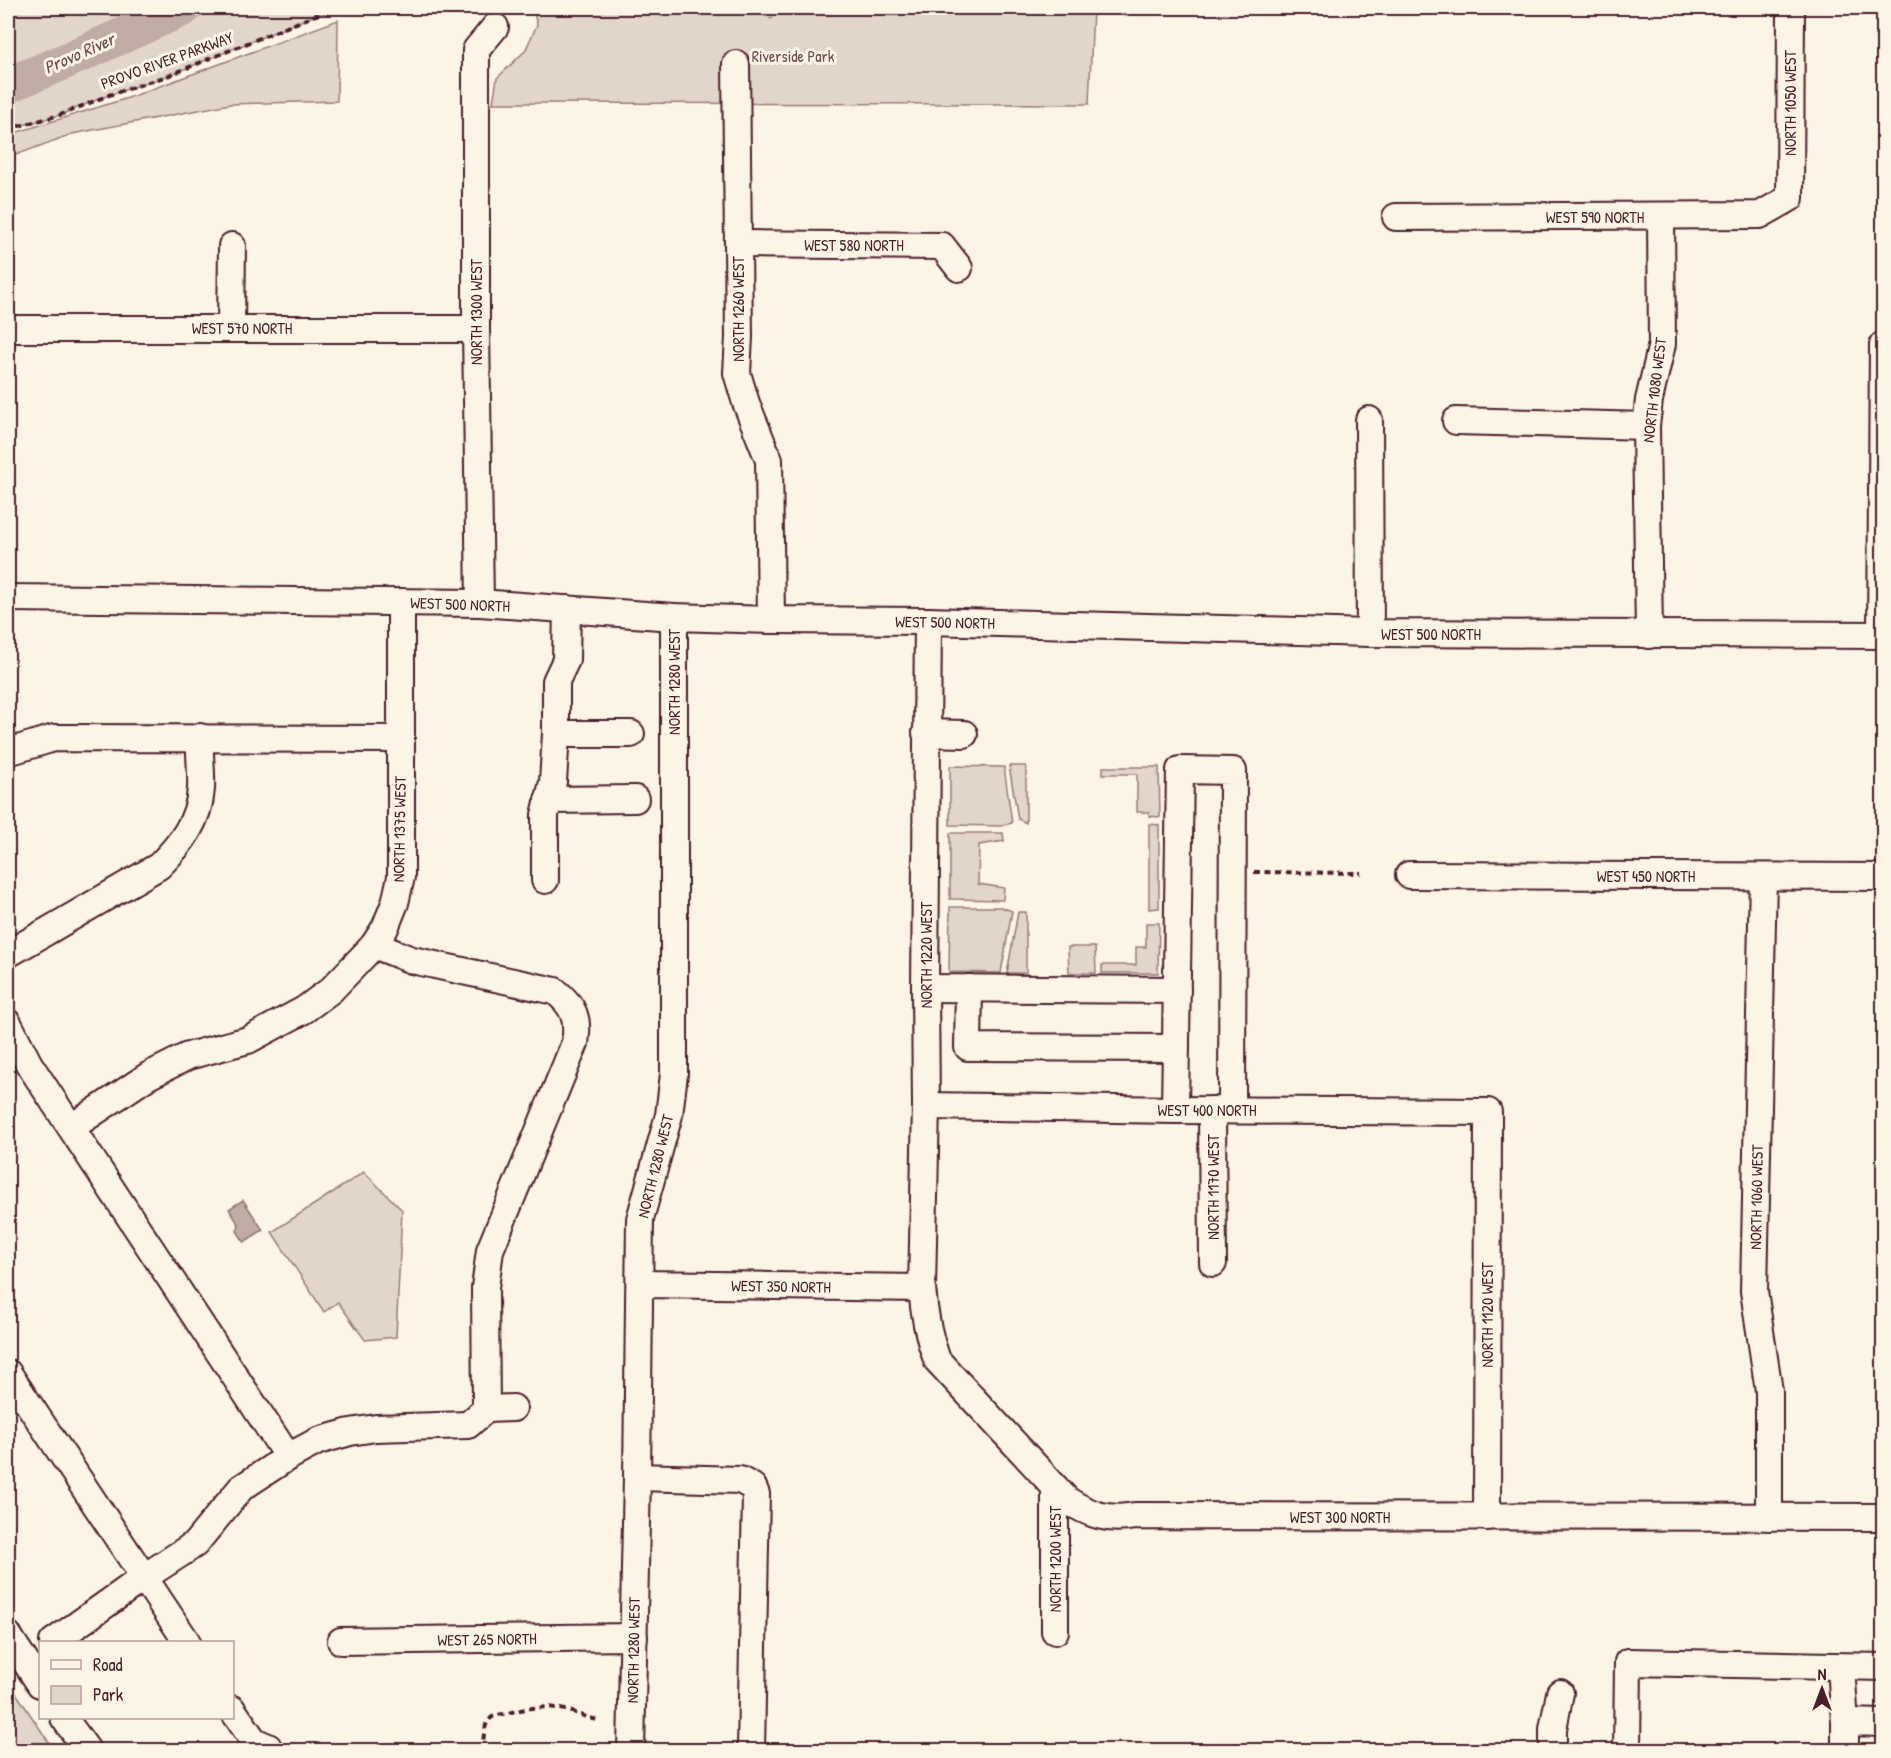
<svg xmlns="http://www.w3.org/2000/svg" width="1891" height="1758" font-family="'Patrick Hand',sans-serif">
	<style>
		.green { fill: #e2d5ca; stroke: #967a7a; stroke-width: 1.5 }
		.water { fill: #c0aca5; stroke: #917474; stroke-width: 1.5 }
		.lines { fill: none; stroke-linecap: round; stroke-linejoin: round }
		.river { stroke: #c0aca5; stroke-width: 36 }
		.minor-casing { stroke: #4a1f2b; stroke-width: 30 }
		.path { stroke: #4a1f2b; stroke-width: 4; stroke-dasharray: 6 4.5; stroke-linecap: butt }
		.minor { stroke: #fcf5e5; stroke-width: 26 }
		.labels { text-anchor: middle; dominant-baseline: central; stroke-width: 6; stroke-linejoin: round; paint-order: stroke }
		.park-label { font-size: 16px; fill: #704c53; stroke: #fcf5e5 }
		.street-label { font-size: 16px; fill: #4a1f2b; stroke: #fcf5e5 }
		.water-label { font-size: 18px; font-style: italic; fill: #6d4950; stroke: #fcf5e5 }
	</style>
	<rect width="100%" height="100%" fill="#fcf5e5"/>
	<filter id="ink" filterUnits="userSpaceOnUse"><feTurbulence type="fractalNoise" baseFrequency=".0167" numOctaves="2"/><feDisplacementMap in="SourceGraphic" scale="12" xChannelSelector="R" yChannelSelector="G"/><feConvolveMatrix kernelMatrix="1 2 1 2 8 2 1 2 1" color-interpolation-filters="sRGB"/></filter>
	<g filter="url(#ink)">
		<g class="green">
			<path d="M 8,8 L 333,8 L 170,75 L 109,95 L 60,115 L 8,129 Z"/>
			<path d="M 533,8 L 1093,8 L 1089,104 L 493,103 L 497,78 L 525,51 L 537,25 Z"/>
			<path d="M 338,20 L 337,101 L 230,104 L 72,134 L 8,158 L 8,135 L 128,98 Z"/>
			<path d="M 950,766 L 1004,767 L 1012,823 L 1001,826 L 950,825 Z"/>
			<path d="M 1009,766 L 1026,766 L 1026,823 L 1018,819 Z"/>
			<path d="M 1103,767 L 1159,767 L 1160,817 L 1149,816 L 1149,812 L 1137,812 L 1137,774 L 1103,774 Z"/>
			<path d="M 1149,824 L 1159,825 L 1159,908 L 1149,909 Z"/>
			<path d="M 950,833 L 1003,833 L 1004,841 L 979,845 L 978,884 L 1004,888 L 1003,900 L 950,899 Z"/>
			<path d="M 950,907 L 1001,907 L 1012,911 L 1001,973 L 949,972 Z"/>
			<path d="M 1018,912 L 1026,912 L 1026,973 L 1007,973 Z"/>
			<path d="M 1146,923 L 1159,923 L 1158,973 L 1102,973 L 1102,965 L 1136,965 L 1136,947 L 1146,947 Z"/>
			<path d="M 1068,947 L 1095,947 L 1096,973 L 1069,973 Z"/>
			<path d="M 364,1172 L 402,1210 L 396,1337 L 365,1340 L 338,1302 L 324,1312 L 272,1232 Z"/>
			<path d="M 8,1681 L 54,1750 L 8,1750 Z"/>
		</g>
		<path class="water" d="M 243,1200 L 263,1230 L 244,1242 L 237,1231 L 239,1225 L 229,1209 Z"/>
		<g class="lines">
			<path class="river" d="M 8,85 L 59,64 L 184,8"/>
			<g class="minor-casing">
				<g id="minor">
					<path d="M 736,64 L 739,337 L 737,373 L 746,403 L 769,460 L 771,620"/>
					<path d="M 1396,217 L 1760,215 L 1790,198 L 1791,8"/>
					<path d="M 738,244 L 942,246 L 959,268"/>
					<path d="M 231,328 L 232,246"/>
					<path d="M 8,329 L 476,329"/>
					<path d="M 1369,420 L 1370,633"/>
					<path d="M 1456,421 L 1646,426"/>
					<path d="M 8,598 L 480,603 L 674,617 L 771,620 L 928,621 L 1370,633 L 1884,635"/>
					<path d="M 480,603 L 476,329 L 476,50 L 495,27"/>
					<path d="M 928,621 L 925,988 L 926,1106 L 922,1288 C 924,1313 928,1336 937,1360 L 1067,1500 C 1090,1515 1108,1521 1135,1516 L 1884,1517"/>
					<path d="M 1649,635 L 1646,426 L 1649,400 L 1662,344 L 1661,217"/>
					<path d="M 1881,635 L 1883,345"/>
					<path d="M 926,733 L 964,734"/>
					<path d="M 556,734 L 631,734"/>
					<path d="M 8,752 L 54,738 L 400,739"/>
					<path d="M 548,800 L 635,799"/>
					<path d="M 1409,875 L 1884,877"/>
					<path d="M 1763,877 L 1754,1291 L 1769,1391 L 1769,1517"/>
					<path d="M 545,880 L 545,815 L 553,782 L 556,734 L 556,681 L 566,660 L 567,609"/>
					<path d="M 8,954 L 159,866 C 181,844 199,821 201,789 C 202,772 199,755 200,737"/>
					<path d="M 925,988 L 1177,990"/>
					<path d="M 969,988 L 968,1047 L 1176,1048"/>
					<path d="M 8,1023 L 29,1064 L 288,1457"/>
					<path d="M 926,1106 L 1175,1110 L 1488,1112 L 1487,1517"/>
					<path d="M 1175,1110 L 1180,770 L 1233,771 L 1232,1110"/>
					<path d="M 1212,1110 L 1213,1263"/>
					<path d="M 72,1127 L 148,1076 L 188,1056 L 248,1040 L 304,1010 L 331,990 L 374,945 L 385,928 L 395,903 L 401,877 L 401,602"/>
					<path d="M 640,1284 L 922,1288"/>
					<path d="M 8,1373 L 187,1642"/>
					<path d="M 486,1409 L 513,1408"/>
					<path d="M 637,1477 L 740,1480 L 753,1487 L 756,1494 L 751,1750"/>
					<path d="M 1055,1488 L 1055,1631"/>
					<path d="M 8,1635 L 40,1684"/>
					<path d="M 341,1641 L 634,1637"/>
					<path d="M 53,1642 L 143,1578 L 195,1544 L 241,1488 L 288,1457 L 318,1441 L 350,1432 L 376,1428 L 468,1425 L 486,1409 L 485,1288 L 490,1250 L 575,1043 C 579,1019 574,1006 555,991 L 412,960 L 374,945"/>
					<path d="M 1841,1668 L 1845,1722"/>
					<path d="M 232,1709 L 254,1741 L 268,1747"/>
					<path d="M 64,1718 L 87,1750"/>
					<path d="M 631,1750 L 637,1477 L 640,1219 L 669,1115 L 674,1074 L 674,617"/>
					<path d="M 1553,1750 L 1553,1729 L 1560,1693"/>
					<path d="M 1627,1750 L 1628,1662 L 1884,1667"/>
					<path d="M 1845,1750 L 1845,1722 L 1884,1723"/>
				</g>
			</g>
			<g class="path">
				<path d="M 769,8 L 771,19"/>
				<path d="M 8,129 L 60,115 L 109,95 L 170,75 L 333,8"/>
				<path d="M 1254,872 L 1361,873"/>
				<path d="M 482,1750 C 484,1741 483,1725 490,1719 C 494,1714 502,1715 508,1713 C 527,1708 549,1704 569,1711 C 580,1714 588,1719 600,1720"/>
			</g>
			<use href="#minor" class="minor"/>
		</g>
	</g>
	<g class="labels">
		<g class="park-label">
			<text x="793" y="56">Riverside Park</text>
		</g>
		<g class="street-label">
			<text transform="translate(167 60) rotate(-20)">PROVO RIVER PARKWAY</text>
			<text transform="translate(1790 103) rotate(-90)">NORTH 1050 WEST</text>
			<text x="1595" y="217">WEST 590 NORTH</text>
			<text x="854" y="245">WEST 580 NORTH</text>
			<text transform="translate(738 309) rotate(-90)">NORTH 1260 WEST</text>
			<text transform="translate(476 312) rotate(-90)">NORTH 1300 WEST</text>
			<text x="242" y="328">WEST 570 NORTH</text>
			<text transform="translate(1654 390) rotate(-83)">NORTH 1080 WEST</text>
			<text transform="translate(460 604) rotate(2)">WEST 500 NORTH</text>
			<text transform="translate(945 622) rotate(1)">WEST 500 NORTH</text>
			<text x="1431" y="634">WEST 500 NORTH</text>
			<text transform="translate(674 682) rotate(-90)">NORTH 1280 WEST</text>
			<text transform="translate(399 829) rotate(-89)">NORTH 1375 WEST</text>
			<text x="1646" y="876">WEST 450 NORTH</text>
			<text transform="translate(926 955) rotate(-90)">NORTH 1220 WEST</text>
			<text x="1207" y="1110">WEST 400 NORTH</text>
			<text transform="translate(655 1166) rotate(-76)">NORTH 1280 WEST</text>
			<text transform="translate(1213 1187) rotate(-90)">NORTH 1170 WEST</text>
			<text transform="translate(1756 1197) rotate(-89)">NORTH 1060 WEST</text>
			<text transform="translate(781 1286) rotate(1)">WEST 350 NORTH</text>
			<text transform="translate(1487 1315) rotate(-90)">NORTH 1120 WEST</text>
			<text x="1340" y="1517">WEST 300 NORTH</text>
			<text transform="translate(1055 1559) rotate(-90)">NORTH 1200 WEST</text>
			<text transform="translate(487 1639) rotate(-1)">WEST 265 NORTH</text>
			<text transform="translate(633 1650) rotate(-89)">NORTH 1280 WEST</text>
		</g>
		<g class="water-label">
			<text transform="translate(79 53) rotate(-24)">Provo River</text>
		</g>
	</g>
	<rect width="1891" height="1758" fill="none" stroke="#fcf5e5" stroke-width="30"/>
	<rect x="15" y="15" width="1861" height="1728" fill="none" stroke="#4a1f2b" stroke-width="2" filter="url(#ink)"/>
	<rect x="39" y="1641" width="195" height="78" fill="#fcf5e5" stroke="#b59f9b" stroke-width="1.5"/>
	<rect x="51" y="1660" width="30" height="9" fill="#fcf5e5" stroke="#b59f9b" stroke-width="1.5"/>
	<text x="93" y="1671" font-size="18" fill="#4a1f2b">Road</text>
	<rect x="51" y="1686" width="30" height="18" fill="#e2d5ca" stroke="#b59f9b" stroke-width="1.5"/>
	<text x="93" y="1701" font-size="18" fill="#4a1f2b">Park</text>
	<g transform="translate(1822 1689)" stroke="#fcf5e5" stroke-width="4.5" paint-order="stroke">
	<path d="M0-4.5L10 22L0 15L-10 22Z" fill="#4a1f2b"/>
	<text y="-9" font-size="16" font-weight="bold" text-anchor="middle" fill="#4a1f2b">N</text>
	</g>
</svg>
